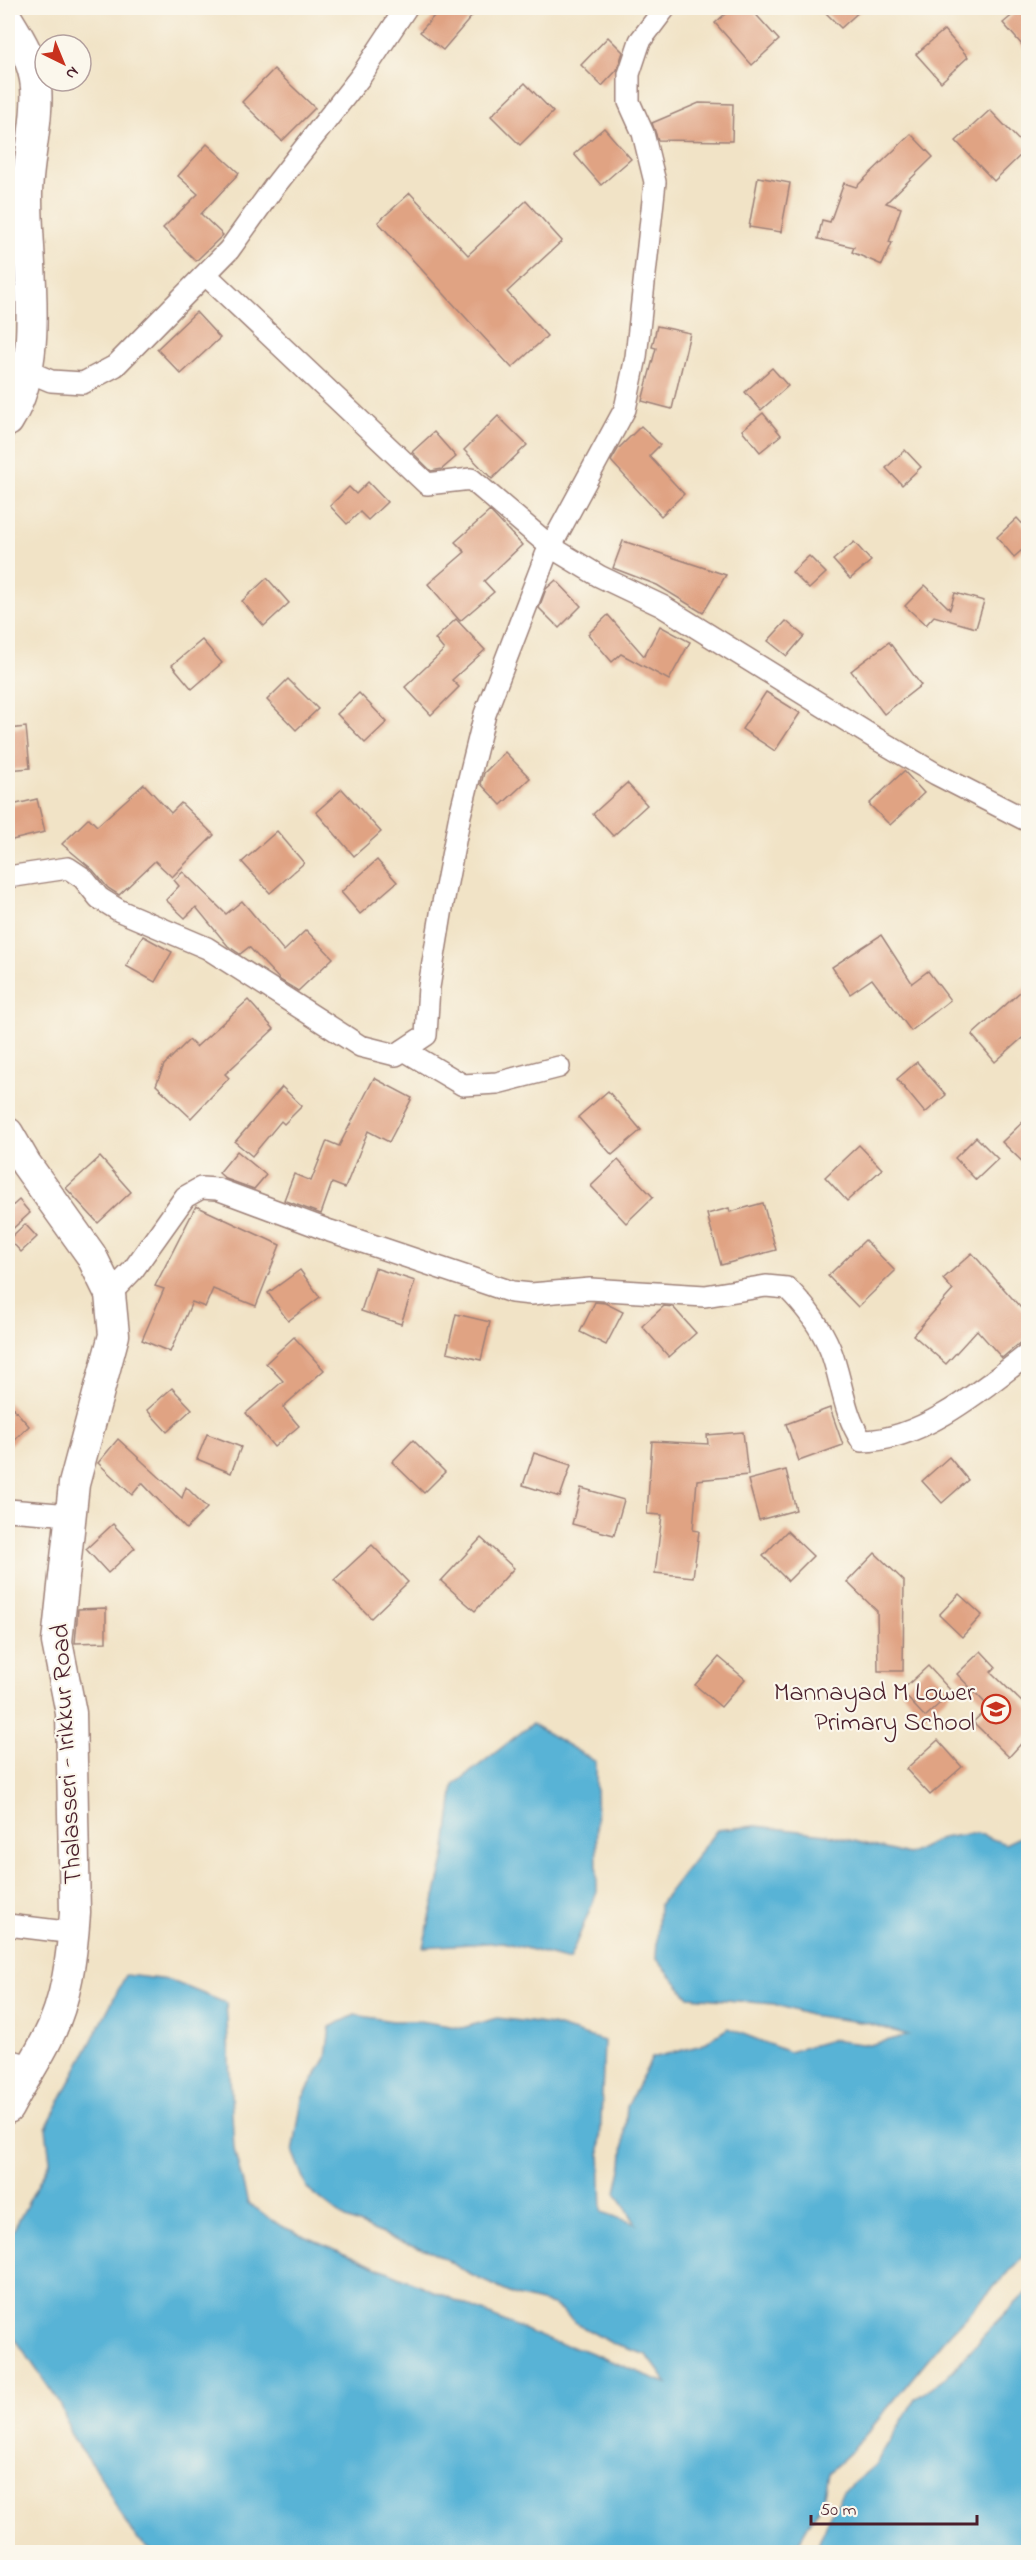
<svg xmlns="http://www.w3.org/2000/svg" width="1036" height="2560" font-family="'Indie Flower',sans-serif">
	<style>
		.water { fill: #58b3d6; stroke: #516980; stroke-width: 1.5 }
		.building { fill: #e0a383 }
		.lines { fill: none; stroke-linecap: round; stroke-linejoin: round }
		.street-casing { stroke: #9e8178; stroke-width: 24 }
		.secondary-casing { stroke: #9e8178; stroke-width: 33 }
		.street { stroke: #fff; stroke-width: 21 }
		.secondary { stroke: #fff; stroke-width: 30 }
		.labels { text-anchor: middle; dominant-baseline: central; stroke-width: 4.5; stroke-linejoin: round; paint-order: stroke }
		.poi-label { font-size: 26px; fill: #4a1f2b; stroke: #fbf7ec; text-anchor: end }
		.street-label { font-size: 26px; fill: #4a1f2b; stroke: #fbf7ec }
	</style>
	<rect width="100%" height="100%" fill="#fbf7ec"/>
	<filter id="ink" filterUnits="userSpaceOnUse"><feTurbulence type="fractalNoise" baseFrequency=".0167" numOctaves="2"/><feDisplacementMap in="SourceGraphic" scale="12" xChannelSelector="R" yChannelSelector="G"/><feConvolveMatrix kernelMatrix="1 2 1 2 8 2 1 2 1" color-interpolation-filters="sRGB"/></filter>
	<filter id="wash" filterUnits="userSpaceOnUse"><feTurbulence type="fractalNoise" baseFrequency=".008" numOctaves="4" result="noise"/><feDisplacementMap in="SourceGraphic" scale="24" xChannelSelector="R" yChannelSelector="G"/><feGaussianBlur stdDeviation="1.35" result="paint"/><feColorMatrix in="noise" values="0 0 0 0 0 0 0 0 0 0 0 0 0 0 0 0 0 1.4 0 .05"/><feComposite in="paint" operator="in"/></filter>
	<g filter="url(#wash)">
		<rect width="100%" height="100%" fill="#f1e3c6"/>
		<g class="water">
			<path d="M 532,1724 L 596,1762 L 597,1892 L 569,1960 L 503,1942 L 423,1947 L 445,1856 L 454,1785 Z"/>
			<path d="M 756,1826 L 826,1834 L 908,1855 L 941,1838 L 977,1833 L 1005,1844 L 1028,1833 L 1028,2251 L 942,2342 L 853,2450 L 828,2473 L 823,2500 L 800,2540 L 785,2552 L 152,2552 L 137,2540 L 118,2510 L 99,2473 L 72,2438 L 61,2405 L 8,2328 L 8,2235 L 13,2231 L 50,2161 L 46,2128 L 126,1975 L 169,1980 L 226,2003 L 234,2149 L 248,2203 L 281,2226 L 553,2342 L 581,2349 L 668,2384 L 647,2355 L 615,2345 L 579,2325 L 553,2305 L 516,2296 L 471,2275 L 434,2252 L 405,2243 L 346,2219 L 307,2188 L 293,2153 L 302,2099 L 326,2058 L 330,2027 L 355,2015 L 392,2021 L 419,2021 L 462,2028 L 497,2018 L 552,2025 L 604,2041 L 600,2149 L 602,2212 L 636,2224 L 616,2192 L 622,2165 L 627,2107 L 652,2058 L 702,2045 L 728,2028 L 789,2052 L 831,2040 L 869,2045 L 908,2035 L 867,2023 L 809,2015 L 774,2004 L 689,1997 L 656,1958 L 659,1905 L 717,1830 Z"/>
			<path d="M 1028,2291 L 1028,2552 L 815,2552 L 828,2518 L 843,2492 L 875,2465 L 915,2399 L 947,2377 L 984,2335 Z"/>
		</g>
		<g id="blocks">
			<g class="building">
				<path d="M 441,8 L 479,8 L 443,50 L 420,32 Z"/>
				<path d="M 732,8 L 750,8 L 779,40 L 752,65 L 715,23 Z"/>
				<path d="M 821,8 L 863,8 L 841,28 Z"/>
				<path d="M 1021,8 L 1029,8 L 1029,53 L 1003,23 Z"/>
				<path d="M 944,30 L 968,57 L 941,82 L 916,54 Z"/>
				<path d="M 608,37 L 623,52 L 617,70 L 602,86 L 581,65 Z"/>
				<path d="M 274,69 L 315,108 L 282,141 L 242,102 Z"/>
				<path d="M 525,83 L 553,112 L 520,145 L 491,116 Z"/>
				<path d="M 699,103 L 733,104 L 732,141 L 658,140 L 652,123 Z"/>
				<path d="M 990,110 L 1027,149 L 994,181 L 956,141 Z"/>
				<path d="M 604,128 L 631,159 L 601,185 L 574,154 Z"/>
				<path d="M 911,134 L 933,157 L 886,203 L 901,208 L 889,242 L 892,243 L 882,265 L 852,252 L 854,247 L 818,239 L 822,220 L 830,222 L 844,183 L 856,187 Z"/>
				<path d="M 207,144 L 239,173 L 201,214 L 223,235 L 196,261 L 163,228 L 198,194 L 178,176 Z"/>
				<path d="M 758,177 L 790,183 L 781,232 L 749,227 Z"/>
				<path d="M 410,193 L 468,255 L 526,201 L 562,241 L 507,292 L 547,336 L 512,368 L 378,222 Z"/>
				<path d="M 196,312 L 220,338 L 181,374 L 157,349 Z"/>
				<path d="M 657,326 L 690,333 L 672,409 L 642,401 L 656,348 L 652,347 Z"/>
				<path d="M 772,368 L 788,386 L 761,410 L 745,392 Z"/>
				<path d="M 763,413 L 781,435 L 760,452 L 742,430 Z"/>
				<path d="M 498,416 L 527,445 L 492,479 L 464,450 Z"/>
				<path d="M 641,426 L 660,445 L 649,456 L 684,494 L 661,516 L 611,461 L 618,449 Z"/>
				<path d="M 434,432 L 456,457 L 442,469 L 431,471 L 412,452 Z"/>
				<path d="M 905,450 L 921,467 L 902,485 L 886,468 Z"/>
				<path d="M 368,482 L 387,502 L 368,520 L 360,512 L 347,524 L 330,506 L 349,487 L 356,494 Z"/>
				<path d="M 490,511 L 522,545 L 484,581 L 494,592 L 460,621 L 428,584 L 465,552 L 455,542 Z"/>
				<path d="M 1017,518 L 1029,531 L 1029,544 L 1014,557 L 997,537 Z"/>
				<path d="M 623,541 L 726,575 L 703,613 L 657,585 L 613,568 Z"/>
				<path d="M 854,542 L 871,561 L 850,579 L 833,560 Z"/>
				<path d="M 809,556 L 826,573 L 809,589 L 792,572 Z"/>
				<path d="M 267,578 L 289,603 L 264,626 L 242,601 Z"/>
				<path d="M 556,580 L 581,606 L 559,628 L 539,608 L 546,589 Z"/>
				<path d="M 925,585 L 950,609 L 955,593 L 984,601 L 976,628 L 934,616 L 926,625 L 905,606 Z"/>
				<path d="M 608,615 L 644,656 L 660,626 L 690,642 L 669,680 L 621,654 L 612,662 L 588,634 Z"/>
				<path d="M 456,619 L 485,650 L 452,680 L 459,687 L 431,715 L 405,687 L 444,650 L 435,639 Z"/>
				<path d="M 786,621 L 804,636 L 787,656 L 768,641 Z"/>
				<path d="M 202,640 L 222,663 L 192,689 L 172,665 Z"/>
				<path d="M 889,642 L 921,685 L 884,714 L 851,671 Z"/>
				<path d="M 288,679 L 318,709 L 296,730 L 267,700 Z"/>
				<path d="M 766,692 L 800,713 L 775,751 L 742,729 Z"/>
				<path d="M 359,693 L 387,722 L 365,743 L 337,714 Z"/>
				<path d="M 26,727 L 30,768 L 8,770 L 8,729 Z"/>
				<path d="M 505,752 L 530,778 L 501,805 L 481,784 L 484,773 Z"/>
				<path d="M 904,771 L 924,793 L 890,825 L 869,804 Z"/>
				<path d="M 627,783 L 647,805 L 613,836 L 593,814 Z"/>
				<path d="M 144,784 L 171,813 L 181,803 L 214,835 L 172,877 L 155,861 L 119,895 L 108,888 L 93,870 L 62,844 L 89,818 L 97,826 Z"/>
				<path d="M 342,789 L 381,832 L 354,856 L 316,812 Z"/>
				<path d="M 37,799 L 45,832 L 8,841 L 8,806 Z"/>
				<path d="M 277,831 L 304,863 L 270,893 L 242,862 Z"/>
				<path d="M 377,860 L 397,882 L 360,914 L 341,892 Z"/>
				<path d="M 183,872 L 226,914 L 242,901 L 284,951 L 306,930 L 333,958 L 298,991 L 280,980 L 249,947 L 240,954 L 228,946 L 196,907 L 185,918 L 166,900 L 179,886 L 174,880 Z"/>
				<path d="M 881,935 L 912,983 L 928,971 L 950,1000 L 911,1031 L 872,979 L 850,994 L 832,967 Z"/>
				<path d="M 143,936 L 172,952 L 155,982 L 126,966 Z"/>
				<path d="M 1029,984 L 1029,1032 L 995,1062 L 972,1035 Z"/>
				<path d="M 248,1000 L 274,1029 L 225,1074 L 229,1078 L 191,1118 L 156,1085 L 164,1065 L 189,1040 L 196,1047 Z"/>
				<path d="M 917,1062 L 946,1095 L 925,1113 L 897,1079 Z"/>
				<path d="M 374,1078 L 412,1098 L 389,1142 L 368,1131 L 345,1188 L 332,1183 L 321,1214 L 284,1200 L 294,1174 L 311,1181 L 327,1141 L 339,1146 Z"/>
				<path d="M 282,1087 L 302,1106 L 284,1124 L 281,1121 L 252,1156 L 235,1142 Z"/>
				<path d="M 608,1091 L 641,1130 L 612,1155 L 578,1117 Z"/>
				<path d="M 1029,1116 L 1029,1168 L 1002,1142 Z"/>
				<path d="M 976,1137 L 998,1159 L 976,1180 L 955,1158 Z"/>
				<path d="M 859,1145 L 882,1169 L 847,1201 L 825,1177 Z"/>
				<path d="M 237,1151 L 266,1175 L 254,1189 L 226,1179 L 219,1173 Z"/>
				<path d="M 100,1157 L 131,1192 L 98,1223 L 66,1188 Z"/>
				<path d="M 618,1160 L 653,1197 L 626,1223 L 591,1186 Z"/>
				<path d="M 19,1200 L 30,1213 L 8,1233 L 8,1210 Z"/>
				<path d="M 763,1203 L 776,1250 L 721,1265 L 707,1214 L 729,1208 L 730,1212 Z"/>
				<path d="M 196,1206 L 280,1245 L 256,1306 L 213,1289 L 205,1307 L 192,1302 L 170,1352 L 142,1340 L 164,1289 L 155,1286 Z"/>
				<path d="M 25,1224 L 37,1237 L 21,1252 L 9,1239 Z"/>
				<path d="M 865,1240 L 895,1271 L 858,1307 L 828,1276 Z"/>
				<path d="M 972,1253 L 1029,1317 L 1029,1335 L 1002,1358 L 977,1330 L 946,1364 L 913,1335 L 953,1290 L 943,1279 Z"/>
				<path d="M 375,1268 L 415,1281 L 401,1324 L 361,1311 Z"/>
				<path d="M 300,1270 L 320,1297 L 288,1321 L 268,1293 Z"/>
				<path d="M 595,1302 L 605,1303 L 623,1312 L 606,1345 L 580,1332 Z"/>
				<path d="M 664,1306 L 673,1307 L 696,1333 L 669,1357 L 642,1326 Z"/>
				<path d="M 456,1314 L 490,1322 L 481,1360 L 447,1352 Z"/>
				<path d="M 294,1337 L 324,1370 L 283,1407 L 299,1426 L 274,1447 L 246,1413 L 283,1381 L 266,1363 Z"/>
				<path d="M 172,1388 L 192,1409 L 167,1432 L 147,1410 Z"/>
				<path d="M 8,1402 L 29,1426 L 8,1447 Z"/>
				<path d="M 830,1408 L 843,1445 L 799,1461 L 786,1424 Z"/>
				<path d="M 743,1432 L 748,1475 L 697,1480 L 693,1530 L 699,1531 L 693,1577 L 655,1573 L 662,1515 L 647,1514 L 652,1441 L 708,1444 L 707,1435 Z"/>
				<path d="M 207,1434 L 241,1447 L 231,1473 L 197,1459 Z"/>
				<path d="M 118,1439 L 182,1498 L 186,1487 L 207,1508 L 186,1529 L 142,1483 L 132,1495 L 98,1463 Z"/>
				<path d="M 413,1440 L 445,1472 L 424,1493 L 392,1462 Z"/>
				<path d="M 534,1453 L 571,1465 L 560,1497 L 523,1485 Z"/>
				<path d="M 949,1457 L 968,1480 L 942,1503 L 922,1481 Z"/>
				<path d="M 786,1470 L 796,1510 L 759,1520 L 748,1480 Z"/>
				<path d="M 581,1488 L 624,1500 L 614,1535 L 572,1524 Z"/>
				<path d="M 113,1524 L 135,1548 L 108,1573 L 86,1549 Z"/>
				<path d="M 787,1531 L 813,1556 L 788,1581 L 763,1556 Z"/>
				<path d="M 481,1538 L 514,1568 L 475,1611 L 441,1581 Z"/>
				<path d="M 372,1545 L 408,1582 L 371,1618 L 334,1580 Z"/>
				<path d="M 875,1553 L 904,1581 L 903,1671 L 878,1671 L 877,1611 L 847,1582 Z"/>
				<path d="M 959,1594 L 982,1615 L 962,1637 L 939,1615 Z"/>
				<path d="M 106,1608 L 106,1642 L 75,1643 L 78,1609 Z"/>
				<path d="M 981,1651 L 996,1667 L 991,1672 L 1029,1709 L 1029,1735 L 1009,1757 L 973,1722 L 989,1707 L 957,1674 Z"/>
				<path d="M 719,1657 L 745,1679 L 721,1707 L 695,1685 Z"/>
				<path d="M 928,1666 L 952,1692 L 925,1717 L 901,1691 Z"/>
				<path d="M 938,1740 L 962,1767 L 930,1795 L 906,1769 Z"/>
			</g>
		</g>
	</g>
	<g filter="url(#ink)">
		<use href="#blocks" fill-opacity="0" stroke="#9e8178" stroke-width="1.5"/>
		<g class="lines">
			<g class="street-casing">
				<g id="street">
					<path d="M 206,275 L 427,484 L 471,479 L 551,547 L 599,576 L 662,606 L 875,738 L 936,774 L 1028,821"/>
					<path d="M 27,371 L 51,381 L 83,383 L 115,366 L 229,250 L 274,187 L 361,76 L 406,8"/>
					<path d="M 8,877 L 68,868 L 83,878 L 99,898 L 120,911 L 207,948 L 360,1046 L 396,1055 L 426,1035 L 429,987 L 442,908 L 460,815 L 485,714 L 546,555 L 625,409 L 636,357 L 655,182 L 643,133 L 629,102 L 629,74 L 640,41 L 665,8"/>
					<path d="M 404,1050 L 463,1085 L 497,1083 L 559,1067"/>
					<path d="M 110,1294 L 133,1270 L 185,1197 L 201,1188 L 217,1189 L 330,1231 L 512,1292 L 531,1294 L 590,1289 L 705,1296 L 766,1286 L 787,1288 C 805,1306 820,1325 830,1349 C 842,1379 843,1413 862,1441 C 921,1441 983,1389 1028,1354"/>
					<path d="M 8,1510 L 71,1515"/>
					<path d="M 8,1925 L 74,1933"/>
					<path d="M 8,2060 L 31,2066"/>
				</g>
			</g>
			<g class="secondary-casing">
				<g id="secondary">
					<path d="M 8,20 C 21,41 34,62 36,87 C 39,116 28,160 27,192 C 26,262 47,360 8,421"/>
					<path d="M 8,1133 L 26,1164 L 91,1255 L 110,1294 L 114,1335 L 74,1484 L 57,1642 L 71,1713 L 75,1913 C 72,1955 67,2001 47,2039 C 35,2063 20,2085 8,2108"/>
				</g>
			</g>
			<use href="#street" class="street"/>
			<use href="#secondary" class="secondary"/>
		</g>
	</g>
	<defs>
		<g id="school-ring" transform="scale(1.5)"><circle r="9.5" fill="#fbf7ec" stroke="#c8321e" stroke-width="1.5"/><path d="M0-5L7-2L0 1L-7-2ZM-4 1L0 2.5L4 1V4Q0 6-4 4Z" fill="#c8321e"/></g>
	</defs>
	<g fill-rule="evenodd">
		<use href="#school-ring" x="996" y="1709"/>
	</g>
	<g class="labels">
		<g class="poi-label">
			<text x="975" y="1694">Mannayad M Lower<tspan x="975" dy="30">Primary School</tspan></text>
		</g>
		<g class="street-label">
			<text transform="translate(68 1754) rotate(-93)">Thalasseri - Irikkur Road</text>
		</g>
	</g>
	<rect width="1036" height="2560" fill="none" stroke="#fbf7ec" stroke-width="30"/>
	<g transform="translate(63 63) rotate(137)"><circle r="28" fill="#fbf7ec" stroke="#b4a19f" stroke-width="1.5"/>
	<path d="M0-4.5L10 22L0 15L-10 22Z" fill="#c8321e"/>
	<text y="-9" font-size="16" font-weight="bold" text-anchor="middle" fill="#4a1f2b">N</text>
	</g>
	<path d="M811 2515v9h166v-9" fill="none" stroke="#4a1f2b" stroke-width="3"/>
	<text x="820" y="2515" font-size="18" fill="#4a1f2b" stroke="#fbf7ec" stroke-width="4.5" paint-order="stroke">50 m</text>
</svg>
